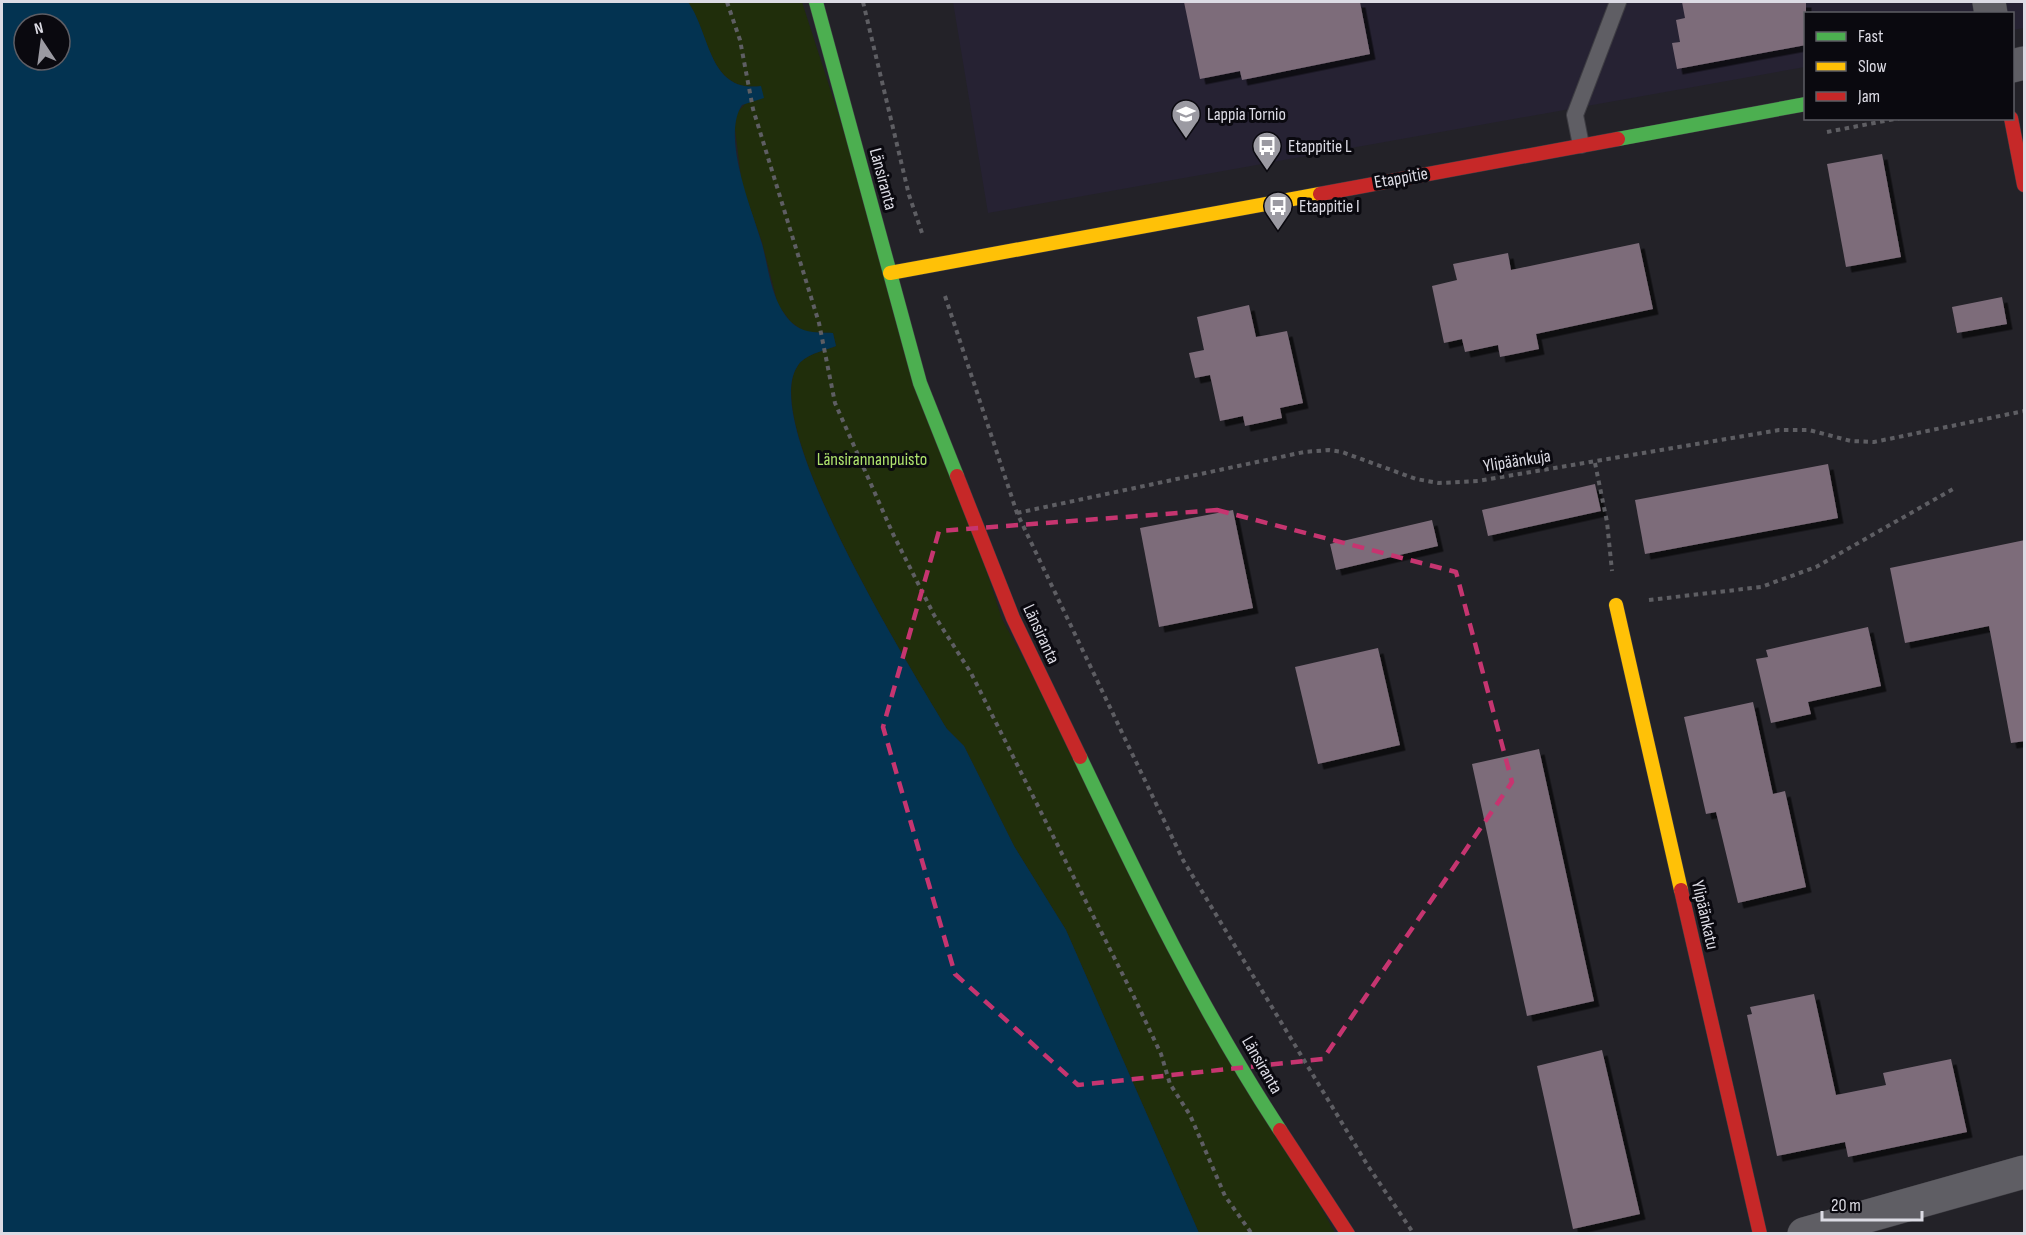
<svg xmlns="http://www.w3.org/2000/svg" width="2026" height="1235" font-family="'Sofia Sans Condensed',sans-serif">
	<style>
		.built { fill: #262233 }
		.green { fill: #202e0b }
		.water { fill: #033351; fill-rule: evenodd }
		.building { fill: #7d6c7a; filter: url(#shadow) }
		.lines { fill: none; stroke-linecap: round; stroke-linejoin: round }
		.lane-casing { stroke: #3e3d43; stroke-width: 18 }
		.street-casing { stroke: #3e3d43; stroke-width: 34 }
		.fast-casing { stroke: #3e3d43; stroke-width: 15 }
		.slow-casing { stroke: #3e3d43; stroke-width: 15 }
		.jam-casing { stroke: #3e3d43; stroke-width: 15 }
		.path { stroke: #5e5e63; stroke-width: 4; stroke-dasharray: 4.5 4.5; stroke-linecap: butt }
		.lane { stroke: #5f5e64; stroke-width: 16 }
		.street { stroke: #5f5e64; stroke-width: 33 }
		.fast { stroke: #4caf50; stroke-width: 14 }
		.slow { stroke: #ffc107; stroke-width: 14 }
		.jam { stroke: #c62828; stroke-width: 14 }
		.marked { fill: none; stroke: #c63570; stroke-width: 4.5; stroke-dasharray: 12 8; stroke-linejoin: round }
		.labels { text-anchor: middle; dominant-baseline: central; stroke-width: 6; stroke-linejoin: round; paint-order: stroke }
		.poi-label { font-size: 18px; fill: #dcdbe4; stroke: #0a090f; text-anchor: start }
		.street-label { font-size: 18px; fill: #dcdbe4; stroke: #0a090f }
		.park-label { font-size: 18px; fill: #ade16c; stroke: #0a090f }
	</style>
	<defs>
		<filter id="shadow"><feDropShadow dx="5.5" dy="5.5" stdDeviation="0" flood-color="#0009"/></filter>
	</defs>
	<rect width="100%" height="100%" fill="#232228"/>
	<path class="built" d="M 953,2 L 2024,2 L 2024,28 L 2013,30 L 2012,14 L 1806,14 L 1805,67 L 988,213 Z"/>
	<path class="green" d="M 688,2 L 802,2 L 1002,619 L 1335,1233 L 1199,1233 L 1066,930 L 1014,846 L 964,746 L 947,729 C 912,670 760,427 797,367 C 804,354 824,351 836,346 L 833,333 L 805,332 L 791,322 L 778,305 L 762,242 L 742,185 L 735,129 L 736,114 L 761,86 C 709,93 710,34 688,2 Z"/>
	<path class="water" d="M 2,2 L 688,2 C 711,34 708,93 761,86 L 764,98 L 742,105 C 721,137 752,209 762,244 C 769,270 771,300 790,321 C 802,334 817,332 833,333 L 836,346 C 824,351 804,354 797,367 C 759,426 912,670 947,729 L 964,746 L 1014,846 L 1066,930 L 1199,1233 L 2,1233 ZM 24,24 L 60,24 L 60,60 L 24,60 Z"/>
	<g class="building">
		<path d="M 1184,2 L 1360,2 L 1370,54 L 1242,80 L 1240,71 L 1200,79 Z"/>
		<path d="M 1682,2 L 1806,2 L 1806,45 L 1677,69 L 1672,43 L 1680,42 L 1676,20 L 1685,18 Z"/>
		<path d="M 1882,154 L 1901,257 L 1846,267 L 1827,164 Z"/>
		<path d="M 1639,243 L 1653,309 L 1536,334 L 1539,349 L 1500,357 L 1498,345 L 1465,352 L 1462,339 L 1444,343 L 1432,286 L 1457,280 L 1453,264 L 1508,253 L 1511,270 Z"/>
		<path d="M 2002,297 L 2007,324 L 1957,333 L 1952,307 Z"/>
		<path d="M 1249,305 L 1256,337 L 1287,331 L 1303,403 L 1280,408 L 1282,418 L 1245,426 L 1243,416 L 1220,421 L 1210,375 L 1195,378 L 1189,353 L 1204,350 L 1197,317 Z"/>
		<path d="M 1828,464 L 1838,518 L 1645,554 L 1635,500 Z"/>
		<path d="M 1595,484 L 1601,511 L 1488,536 L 1482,510 Z"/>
		<path d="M 1233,510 L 1253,608 L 1159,627 L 1140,528 Z"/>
		<path d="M 1432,520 L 1438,546 L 1336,570 L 1330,544 Z"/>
		<path d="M 2025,540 L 2025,741 L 2011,743 L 1989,626 L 1905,643 L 1890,568 Z"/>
		<path d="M 1868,627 L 1881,686 L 1808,702 L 1811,714 L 1771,723 L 1756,659 L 1768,657 L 1766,650 Z"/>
		<path d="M 1378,648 L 1400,745 L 1318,764 L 1295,667 Z"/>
		<path d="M 1753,702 L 1773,794 L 1785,791 L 1806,887 L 1738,903 L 1716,812 L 1706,814 L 1684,717 Z"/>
		<path d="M 1539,749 L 1594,1001 L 1527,1016 L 1472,764 Z"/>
		<path d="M 1814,994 L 1836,1095 L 1886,1085 L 1883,1073 L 1951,1059 L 1967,1132 L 1848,1157 L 1845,1142 L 1777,1156 L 1747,1015 L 1752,1014 L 1750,1007 Z"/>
		<path d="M 1602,1050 L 1640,1214 L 1573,1229 L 1537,1066 Z"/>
	</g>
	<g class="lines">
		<g class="lane-casing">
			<path id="lane" d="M 1581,145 L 1575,115 L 1618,2"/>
		</g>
		<g class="street-casing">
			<g id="street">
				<path d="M 1989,2 L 1991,14"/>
				<path d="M 2012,66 L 2024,63"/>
				<path d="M 1804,1234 L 2024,1172"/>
			</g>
		</g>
		<g class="fast-casing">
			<g id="fast">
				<path d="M 816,2 L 920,383 L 957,476"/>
				<path d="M 1618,139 L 1806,104"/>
				<path d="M 1080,757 C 1140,883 1203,1013 1280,1130"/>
			</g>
		</g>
		<g class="slow-casing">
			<g id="slow">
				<path d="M 890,273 L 1320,194"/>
				<path d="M 1616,605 L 1681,890"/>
			</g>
		</g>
		<g class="jam-casing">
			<g id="jam">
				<path d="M 2011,118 L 2024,185"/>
				<path d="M 1320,194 L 1618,139"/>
				<path d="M 957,476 L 1013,618 L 1080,757"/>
				<path d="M 1681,890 L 1760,1234"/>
				<path d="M 1280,1130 L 1348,1234"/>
			</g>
		</g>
		<g class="path">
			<path d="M 727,2 L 740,40 L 753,109 L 819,323 L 835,403 L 893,534 L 934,615 L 971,673 L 1134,997 L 1161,1054 L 1170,1084 L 1190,1115 L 1225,1196 L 1252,1234"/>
			<path d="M 863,2 L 909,195 L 922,233"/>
			<path d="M 1827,132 L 1900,118"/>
			<path d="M 945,296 L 1017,513 L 1183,860 L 1368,1166 L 1414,1234"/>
			<path d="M 1595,463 L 1607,522 L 1612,571"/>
			<path d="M 1017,513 L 1304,452 L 1329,450 L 1342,452 L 1416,479 L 1439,483 L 1478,481 L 1779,430 L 1809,430 L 1851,441 L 1874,442 L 2024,411"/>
			<path d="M 1649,600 L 1761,587 L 1816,567 L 1953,489"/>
		</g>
		<use href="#lane" class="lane"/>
		<use href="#street" class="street"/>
		<use href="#fast" class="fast"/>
		<use href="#slow" class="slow"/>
		<use href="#jam" class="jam"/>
	</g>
	<path class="marked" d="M 1217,510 L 1456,572 L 1512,782 L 1323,1059 L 1078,1085 L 955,974 L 883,727 L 939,531 Z"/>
	<defs>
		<g id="school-pin" transform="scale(1.5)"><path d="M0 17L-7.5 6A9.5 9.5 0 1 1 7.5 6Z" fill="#9b9aa2" stroke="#0a090f"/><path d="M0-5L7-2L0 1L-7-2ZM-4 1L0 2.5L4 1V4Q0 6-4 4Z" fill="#fff"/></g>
		<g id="bus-pin" transform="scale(1.5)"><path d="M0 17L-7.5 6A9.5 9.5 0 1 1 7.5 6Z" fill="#9b9aa2" stroke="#0a090f"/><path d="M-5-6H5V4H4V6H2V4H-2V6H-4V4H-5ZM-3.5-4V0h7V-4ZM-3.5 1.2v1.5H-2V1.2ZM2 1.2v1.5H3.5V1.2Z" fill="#fff"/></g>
	</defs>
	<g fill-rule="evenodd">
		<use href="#school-pin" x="1186" y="114"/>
		<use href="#bus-pin" x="1267" y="146"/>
		<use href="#bus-pin" x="1278" y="206"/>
	</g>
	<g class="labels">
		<g class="poi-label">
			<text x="1207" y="114">Lappia Tornio</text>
			<text x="1288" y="146">Etappitie L</text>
			<text x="1299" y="206">Etappitie I</text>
		</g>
		<g class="street-label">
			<text transform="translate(1401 178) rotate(-10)">Etappitie</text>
			<text transform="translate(883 179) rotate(75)">Länsiranta</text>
			<text transform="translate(1517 461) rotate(-9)">Ylipäänkuja</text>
			<text transform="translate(1041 634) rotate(65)">Länsiranta</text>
			<text transform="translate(1705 915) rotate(77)">Ylipäänkatu</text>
			<text transform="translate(1262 1065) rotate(60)">Länsiranta</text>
		</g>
		<g class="park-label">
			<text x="872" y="459">Länsirannanpuisto</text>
		</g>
	</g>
	<rect width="2026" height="1235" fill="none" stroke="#dcdbe4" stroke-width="6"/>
	<rect x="1804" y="12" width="210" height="108" fill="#0a090f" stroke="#5e5d64" stroke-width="1.5"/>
	<rect x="1816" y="32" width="30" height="9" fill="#4caf50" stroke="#5e5d64" stroke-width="1.5"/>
	<text x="1858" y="42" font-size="18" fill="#dcdbe4">Fast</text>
	<rect x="1816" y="62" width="30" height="9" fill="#ffc107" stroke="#5e5d64" stroke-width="1.5"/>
	<text x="1858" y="72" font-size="18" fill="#dcdbe4">Slow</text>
	<rect x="1816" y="92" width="30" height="9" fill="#c62828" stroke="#5e5d64" stroke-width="1.5"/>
	<text x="1858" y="102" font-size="18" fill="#dcdbe4">Jam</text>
	<g transform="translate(42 42) rotate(347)"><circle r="28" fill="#0a090f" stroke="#5e5d64" stroke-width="1.5"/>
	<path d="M0-4.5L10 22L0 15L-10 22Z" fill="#9b9aa2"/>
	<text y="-9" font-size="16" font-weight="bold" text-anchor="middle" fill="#dcdbe4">N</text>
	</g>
	<path d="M1822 1211v9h100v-9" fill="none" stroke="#dcdbe4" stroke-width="3"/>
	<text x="1831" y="1211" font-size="18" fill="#dcdbe4" stroke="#0a090f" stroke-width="4.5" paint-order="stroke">20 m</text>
</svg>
